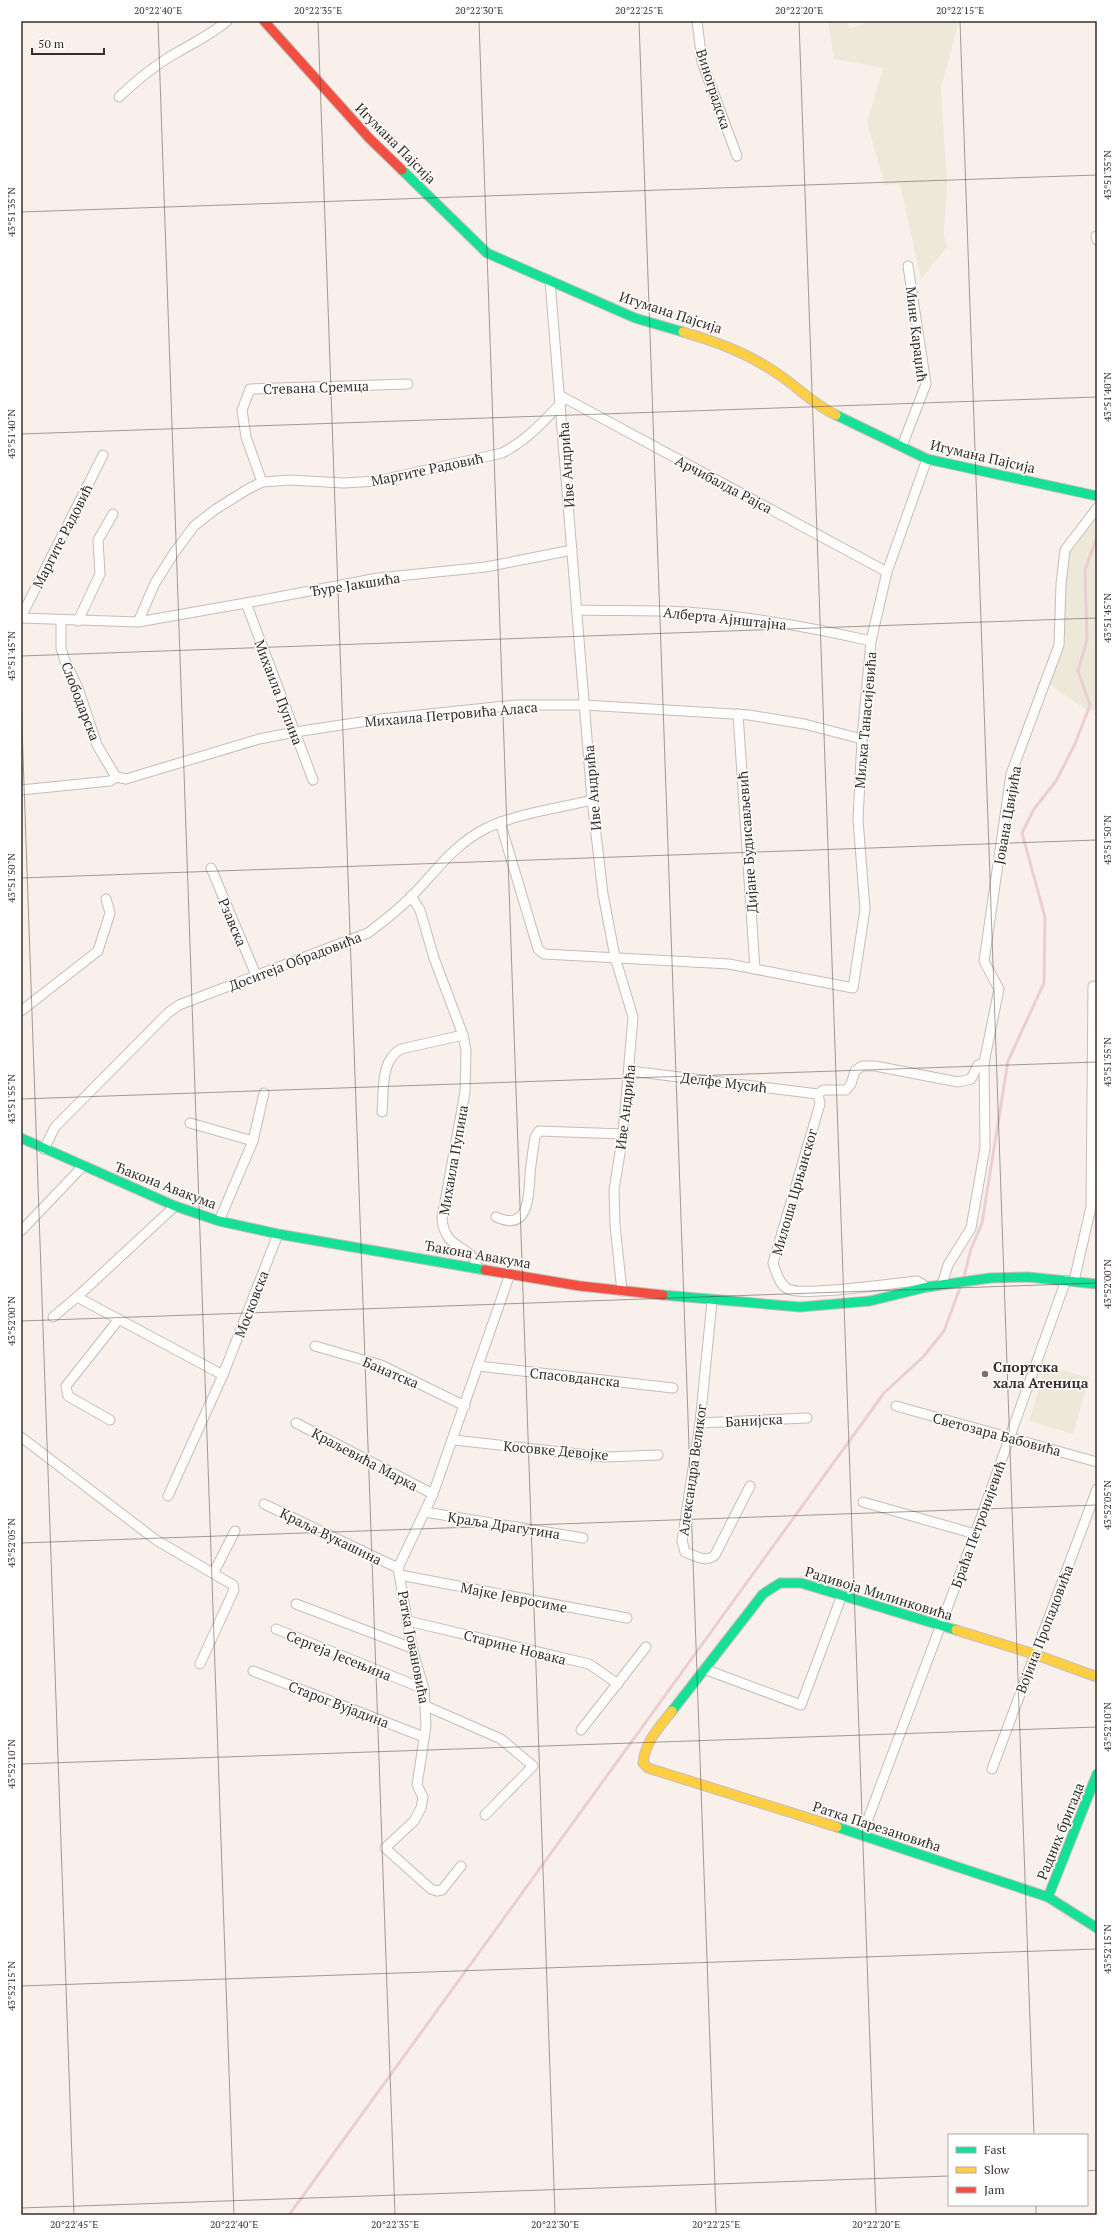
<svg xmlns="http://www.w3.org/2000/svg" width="1118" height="2236" font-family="'PT Serif',serif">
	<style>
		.green { fill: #eee8d9 }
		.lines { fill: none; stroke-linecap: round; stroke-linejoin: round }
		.stream { stroke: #eaced4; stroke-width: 3 }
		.street-casing { stroke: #c5bdb8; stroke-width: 11 }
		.fast-casing { stroke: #c5bdb8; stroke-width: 11 }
		.slow-casing { stroke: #c5bdb8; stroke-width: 11 }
		.jam-casing { stroke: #c5bdb8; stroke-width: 11 }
		.street { stroke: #fefdfc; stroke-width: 9 }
		.fast { stroke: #16e098; stroke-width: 9 }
		.slow { stroke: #ffcf43; stroke-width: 9 }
		.jam { stroke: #f24e42; stroke-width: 9 }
		.ticks { fill: none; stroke: #382e29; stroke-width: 1; stroke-opacity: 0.45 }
		.poi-dot { fill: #7c726d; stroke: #fff; stroke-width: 1.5 }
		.labels { text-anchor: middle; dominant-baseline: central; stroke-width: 3; stroke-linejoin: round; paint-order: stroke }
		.street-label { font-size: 14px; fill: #382e29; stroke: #fff }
		.poi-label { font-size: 14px; font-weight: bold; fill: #382e29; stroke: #fff; text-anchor: start }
		.neatline { fill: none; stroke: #382e29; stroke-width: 1.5 }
		.ticks-label { font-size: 10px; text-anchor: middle; fill: #382e29 }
	</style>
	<rect width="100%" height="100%" fill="#f9f0ec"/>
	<g class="green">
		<path d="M 828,21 L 847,21 L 849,29 L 869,21 L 959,21 L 941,88 L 947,182 L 944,235 L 947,247 L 921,279 L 900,184 L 885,185 L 867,123 L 883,68 L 834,59 Z"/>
		<path d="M 1097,508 L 1097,537 L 1095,539 L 1097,540 L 1097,708 L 1089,712 L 1045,681 L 1059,645 L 1065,550 Z"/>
		<path d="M 1046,1365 L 1089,1378 L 1073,1434 L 1029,1421 Z"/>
	</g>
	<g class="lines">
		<g class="stream">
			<path d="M 963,1280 L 971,1249 L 982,1223 L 1008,1061 L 1044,983 L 1045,917 L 1022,833 L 1034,809 L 1056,781 L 1075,744 L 1090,705 L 1078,671 L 1087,640 L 1085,570 L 1097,537"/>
			<path d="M 289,2215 L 884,1393 L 923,1357 L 944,1331 L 961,1285"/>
		</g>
		<g class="street-casing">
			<g id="street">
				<path d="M 697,21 L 702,62 L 737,156"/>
				<path d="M 119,97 C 137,80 156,64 178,52 C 195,42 212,34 227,21"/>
				<path d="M 1096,236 L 1097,240"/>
				<path d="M 550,281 L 592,800 L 603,894 L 615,957 L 633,1017 L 623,1134 L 614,1190 L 615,1225 L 622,1291"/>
				<path d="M 561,396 L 887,572"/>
				<path d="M 902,446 L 926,384 L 908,266"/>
				<path d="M 262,482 L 246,437 L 242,410 L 250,389 L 408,384"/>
				<path d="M 246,603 L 313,780"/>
				<path d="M 577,610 C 613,611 650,610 686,612 C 749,616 810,627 871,641"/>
				<path d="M 21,617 L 103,455"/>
				<path d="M 21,618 L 138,622 L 155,583 L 174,553 L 194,526 L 216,509 L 248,489 L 262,482 L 290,480 L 344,483 L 377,481 L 502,453 C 526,441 543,422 561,403"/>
				<path d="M 61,620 L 61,648 L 65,661 L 78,688 L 97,745 L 116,777"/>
				<path d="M 78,621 L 100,574 L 98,540 L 113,514"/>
				<path d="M 138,622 L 246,603 L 378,578 L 486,567 L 572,550"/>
				<path d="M 738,714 L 755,969"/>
				<path d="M 116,777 L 126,779 L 259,739 L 295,732 L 381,719 L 516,705 L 585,705 L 749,715 L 804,724 L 862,739"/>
				<path d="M 21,790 L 110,781 L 116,777"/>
				<path d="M 500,822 L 538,949 L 544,954 L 729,964 L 853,988 L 865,909 L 858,820 L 862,739 L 871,641 L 887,572 L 927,459"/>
				<path d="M 211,868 L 256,975"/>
				<path d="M 411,896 L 420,910 L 434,958 L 463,1035 L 466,1050 L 465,1092 L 442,1218 C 444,1252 474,1244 478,1269"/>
				<path d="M 21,1011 L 98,951 L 110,913 L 106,899"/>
				<path d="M 630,1071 L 818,1094"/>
				<path d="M 818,1094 L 820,1104 L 773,1263 C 776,1271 779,1285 788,1289 C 804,1297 894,1283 917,1281 L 927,1287"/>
				<path d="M 818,1094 L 823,1090 L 846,1090 L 851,1084 L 855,1071 L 862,1066 L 875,1066 L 958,1082 L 971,1079 L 978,1065 L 984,1063"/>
				<path d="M 382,1112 C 384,1091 380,1060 401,1049 L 463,1035"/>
				<path d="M 190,1123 L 253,1141"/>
				<path d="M 44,1149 L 55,1127 L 168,1013 L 179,1005 L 368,933 C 384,921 398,910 412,896 C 435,872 454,845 483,830 C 513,814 559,808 592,800"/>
				<path d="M 175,1206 L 77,1297 L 223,1375"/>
				<path d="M 496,1217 C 529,1232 529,1196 530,1175 C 531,1162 533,1150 535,1137 L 539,1131 L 623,1134"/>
				<path d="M 219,1221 L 253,1141 L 264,1093"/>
				<path d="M 21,1231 L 82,1167"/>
				<path d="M 1074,1281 L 1091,1207 L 1093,986 L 1097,987"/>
				<path d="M 942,1284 L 948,1265 L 971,1228 L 985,1148 L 984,1063 L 999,989 L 984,961 L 1011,774 L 1059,645 L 1061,584 L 1065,550 L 1097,508"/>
				<path d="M 712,1301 L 700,1423 L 682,1541 L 685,1552 C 695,1556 706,1563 715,1555 L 750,1486"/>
				<path d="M 53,1317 L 77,1297"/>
				<path d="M 315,1346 L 381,1365 L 465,1406"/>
				<path d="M 478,1366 L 673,1388"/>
				<path d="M 896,1406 L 1097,1462"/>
				<path d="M 110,1420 L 68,1396 L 66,1386 L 119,1319"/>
				<path d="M 296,1423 L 433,1494"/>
				<path d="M 700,1423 L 807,1418"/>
				<path d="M 21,1437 L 156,1540 L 233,1585 L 234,1590 L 200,1664"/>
				<path d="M 454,1440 L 606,1457 L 658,1455"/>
				<path d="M 168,1496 L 223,1375 L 278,1234"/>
				<path d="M 863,1502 L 975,1534"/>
				<path d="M 264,1504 L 398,1568"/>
				<path d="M 425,1512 L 583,1538"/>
				<path d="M 214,1572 L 235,1531"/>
				<path d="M 400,1575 L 627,1618"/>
				<path d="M 296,1604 L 412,1648"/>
				<path d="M 408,1621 L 589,1664 L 618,1684"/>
				<path d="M 276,1629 L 424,1689"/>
				<path d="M 704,1669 L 801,1705 L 842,1595"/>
				<path d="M 253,1671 L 424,1737"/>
				<path d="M 426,1706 L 501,1739 L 533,1766 L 485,1815"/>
				<path d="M 581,1730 L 646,1647"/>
				<path d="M 992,1769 L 1097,1489"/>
				<path d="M 862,1835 L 975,1534 L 1066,1280"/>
				<path d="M 461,1866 L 442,1890 L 437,1891 L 431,1889 L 385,1848 L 414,1821 L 421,1808 L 423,1797 L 417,1785 L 426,1726 L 424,1689 L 412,1648 L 398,1568 L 433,1494 L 510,1274"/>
			</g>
		</g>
		<g class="fast-casing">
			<g id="fast">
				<path d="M 402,170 L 487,253 L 635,318 L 683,332"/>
				<path d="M 836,415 L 927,459 L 1097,496"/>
				<path d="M 21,1138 L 175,1206 L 219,1221 L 278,1234 L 485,1270"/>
				<path d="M 663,1295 L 800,1307 L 870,1301 L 927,1287 L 990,1278 L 1028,1277 L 1097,1284"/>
				<path d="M 672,1711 L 763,1594 L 780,1583 L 801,1583 L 956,1630"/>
				<path d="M 837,1827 L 1048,1897 L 1097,1928"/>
				<path d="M 1048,1897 L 1097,1774"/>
			</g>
		</g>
		<g class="slow-casing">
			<g id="slow">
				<path d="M 683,332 C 717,342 748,353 778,374 C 798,387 814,405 836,415"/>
				<path d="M 956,1630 L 1034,1654 L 1097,1677"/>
				<path d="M 672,1711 C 659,1727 645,1742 643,1763 L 648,1768 L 837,1827"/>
			</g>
		</g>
		<g class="jam-casing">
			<g id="jam">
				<path d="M 264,21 L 369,138 L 402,170"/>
				<path d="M 485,1270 L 580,1286 L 663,1295"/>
			</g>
		</g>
		<use href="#street" class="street"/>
		<use href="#fast" class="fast"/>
		<use href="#slow" class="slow"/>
		<use href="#jam" class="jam"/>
	</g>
	<path class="ticks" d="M 158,21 L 234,2215M 318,21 L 395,2215M 479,21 L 555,2215M 639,21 L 716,2215M 799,21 L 876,2215M 960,21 L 1034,2135M 21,212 L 1097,175M 21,434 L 1097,397M 21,656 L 1097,618M 21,698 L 74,2215M 21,878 L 1097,840M 21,1099 L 1097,1062M 21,1321 L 1097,1283M 21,1543 L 1097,1505M 21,1764 L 1097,1727M 21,1986 L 1097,1949M 1087,2171 L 1097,2170M 1036,2205 L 1036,2215M 21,2208 L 949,2176"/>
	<circle class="poi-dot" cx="985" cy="1374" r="4"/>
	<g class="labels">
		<g class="street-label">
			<text transform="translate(714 89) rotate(72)">Виноградска</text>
			<text transform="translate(396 143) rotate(45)">Игумана Пајсија</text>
			<text transform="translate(671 312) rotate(18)">Игумана Пајсија</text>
			<text transform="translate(917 334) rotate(83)">Мине Караџић</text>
			<text transform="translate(316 387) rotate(-2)">Стевана Сремца</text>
			<text transform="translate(983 456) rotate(13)">Игумана Пајсија</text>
			<text transform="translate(566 465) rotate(-94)">Иве Андрића</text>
			<text transform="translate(427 469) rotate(-12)">Маргите Радовић</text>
			<text transform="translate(724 484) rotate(28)">Арчибалда Рајса</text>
			<text transform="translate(62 536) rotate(-63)">Маргите Радовић</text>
			<text transform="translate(355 584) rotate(-9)">Ђуре Јакшића</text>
			<text transform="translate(725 618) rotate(6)">Алберта Ајнштајна</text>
			<text transform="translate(279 692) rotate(69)">Михаила Пупина</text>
			<text transform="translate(81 701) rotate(69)">Слободарска</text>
			<text transform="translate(451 714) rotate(-5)">Михаила Петровића Аласа</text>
			<text transform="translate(865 720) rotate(-85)">Миљка Танасијевића</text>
			<text transform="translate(592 788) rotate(-95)">Иве Андрића</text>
			<text transform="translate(1007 815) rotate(-80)">Јована Цвијића</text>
			<text transform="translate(747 842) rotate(-94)">Дијане Будисављевић</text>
			<text transform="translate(233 922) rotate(67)">Рзавска</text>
			<text transform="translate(295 961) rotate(-21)">Доситеја Обрадовића</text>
			<text transform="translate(724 1082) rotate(7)">Делфе Мусић</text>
			<text transform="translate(625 1107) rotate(-83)">Иве Андрића</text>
			<text transform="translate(453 1160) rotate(-80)">Михаила Пупина</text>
			<text transform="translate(166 1185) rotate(21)">Ђакона Авакума</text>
			<text transform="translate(794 1192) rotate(-74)">Милоша Црњанског</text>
			<text transform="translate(478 1254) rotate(10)">Ђакона Авакума</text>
			<text transform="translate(251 1304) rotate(-69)">Московска</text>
			<text transform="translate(391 1372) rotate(23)">Банатска</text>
			<text transform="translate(575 1377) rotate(6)">Спасовданска</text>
			<text transform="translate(754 1420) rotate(-3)">Банијска</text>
			<text transform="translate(997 1434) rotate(15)">Светозара Бабовића</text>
			<text transform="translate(556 1450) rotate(5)">Косовке Девојке</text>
			<text transform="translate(365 1459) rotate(28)">Краљевића Марка</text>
			<text transform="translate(692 1470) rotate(-82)">Александра Великог</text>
			<text transform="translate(978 1524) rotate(-70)">Браћа Петронијевић</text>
			<text transform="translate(504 1525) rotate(9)">Краља Драгутина</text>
			<text transform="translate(331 1536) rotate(26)">Краља Вукашина</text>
			<text transform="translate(879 1593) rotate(17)">Радивоја Милинковића</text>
			<text transform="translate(514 1597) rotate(11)">Мајке Јевросиме</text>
			<text transform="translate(1044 1629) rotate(-69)">Војина Пропадовића</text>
			<text transform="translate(414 1647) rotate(79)">Ратка Јовановића</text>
			<text transform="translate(515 1647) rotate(14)">Старине Новака</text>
			<text transform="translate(339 1655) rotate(22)">Сергеја Јесењина</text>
			<text transform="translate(339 1704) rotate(21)">Старог Вујадина</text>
			<text transform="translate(877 1826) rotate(18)">Ратка Парезановића</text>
			<text transform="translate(1060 1831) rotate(-68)">Радних бригада</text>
		</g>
		<g class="poi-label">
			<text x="993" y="1366">Спортска<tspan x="993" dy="16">хала Атеница</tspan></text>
		</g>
	</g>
	<rect width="1118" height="2236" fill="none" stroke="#ffffff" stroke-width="44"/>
	<rect x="948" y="2134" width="140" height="72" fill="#ffffff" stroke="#afaba9"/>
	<rect x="956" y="2147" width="20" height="6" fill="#16e098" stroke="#afaba9"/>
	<text x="984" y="2154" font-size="12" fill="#382e29">Fast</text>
	<rect x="956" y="2167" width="20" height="6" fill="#ffcf43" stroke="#afaba9"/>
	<text x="984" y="2174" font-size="12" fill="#382e29">Slow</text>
	<rect x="956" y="2187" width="20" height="6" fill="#f24e42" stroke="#afaba9"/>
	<text x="984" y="2194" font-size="12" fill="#382e29">Jam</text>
	<path d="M32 48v6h72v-6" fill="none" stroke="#382e29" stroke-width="2"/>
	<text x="38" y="48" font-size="12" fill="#382e29" stroke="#ffffff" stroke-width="3" paint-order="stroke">50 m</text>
	<rect x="22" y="22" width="1074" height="2192" class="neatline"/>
	<g class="ticks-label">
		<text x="158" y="14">20°22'40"E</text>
		<text x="318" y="14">20°22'35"E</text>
		<text x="479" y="14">20°22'30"E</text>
		<text x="639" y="14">20°22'25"E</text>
		<text x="799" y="14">20°22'20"E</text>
		<text x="960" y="14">20°22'15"E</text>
		<text transform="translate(1107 175) rotate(-90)" y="4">43°51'35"N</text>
		<text transform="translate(11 212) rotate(-90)" y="4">43°51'35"N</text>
		<text transform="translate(1107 397) rotate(-90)" y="4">43°51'40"N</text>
		<text transform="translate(11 434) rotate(-90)" y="4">43°51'40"N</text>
		<text transform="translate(1107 618) rotate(-90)" y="4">43°51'45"N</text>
		<text transform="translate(11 656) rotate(-90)" y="4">43°51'45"N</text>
		<text transform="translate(1107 840) rotate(-90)" y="4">43°51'50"N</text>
		<text transform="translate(11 878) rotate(-90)" y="4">43°51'50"N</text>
		<text transform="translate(1107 1062) rotate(-90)" y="4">43°51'55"N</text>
		<text transform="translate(11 1099) rotate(-90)" y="4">43°51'55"N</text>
		<text transform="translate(1107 1284) rotate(-90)" y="4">43°52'00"N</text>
		<text transform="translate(11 1321) rotate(-90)" y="4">43°52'00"N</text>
		<text transform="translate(1107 1505) rotate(-90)" y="4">43°52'05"N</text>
		<text transform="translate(11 1543) rotate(-90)" y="4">43°52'05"N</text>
		<text transform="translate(1107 1727) rotate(-90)" y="4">43°52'10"N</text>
		<text transform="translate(11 1764) rotate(-90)" y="4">43°52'10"N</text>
		<text transform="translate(1107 1949) rotate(-90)" y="4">43°52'15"N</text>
		<text transform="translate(11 1986) rotate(-90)" y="4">43°52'15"N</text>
		<text x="74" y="2228">20°22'45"E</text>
		<text x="234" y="2228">20°22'40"E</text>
		<text x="395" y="2228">20°22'35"E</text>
		<text x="555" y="2228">20°22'30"E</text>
		<text x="716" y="2228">20°22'25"E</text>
		<text x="876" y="2228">20°22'20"E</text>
	</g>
</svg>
